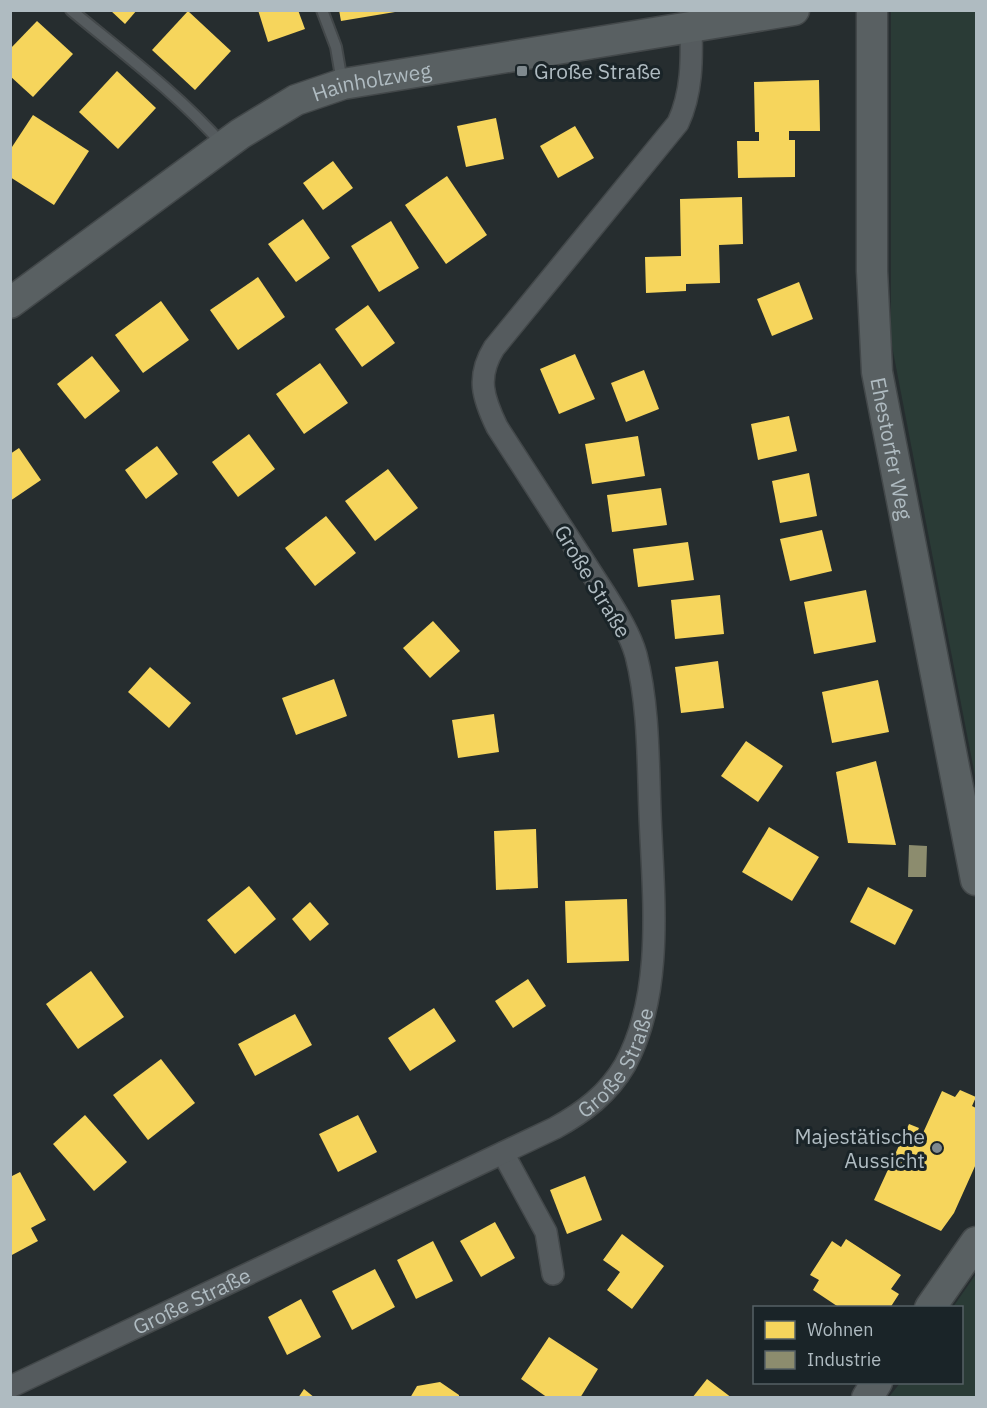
<svg xmlns="http://www.w3.org/2000/svg" width="987" height="1408" font-family="'IBM Plex Sans',sans-serif">
	<style>
		.green { fill: #2a3b36 }
		.homes { fill: #f6d55c }
		.industry { fill: #8c8c6e }
		.lines { fill: none; stroke-linecap: round; stroke-linejoin: round }
		.lane-casing { stroke: #43484a; stroke-width: 14 }
		.street-casing { stroke: #43484a; stroke-width: 24 }
		.secondary-casing { stroke: #43484a; stroke-width: 33 }
		.lane { stroke: #555b5e; stroke-width: 10 }
		.street { stroke: #555b5e; stroke-width: 21 }
		.secondary { stroke: #596062; stroke-width: 30 }
		.poi-dot { fill: #7f898e; stroke: #1a2428; stroke-width: 2 }
		.labels { text-anchor: middle; dominant-baseline: central; stroke-width: 6; stroke-linejoin: round; paint-order: stroke }
		.poi-label { font-size: 21px; fill: #afbbc1; stroke: #1a2428; text-anchor: start }
		.street-label { font-size: 21px; fill: #afbbc1; stroke: #1a2428 }
	</style>
	<rect width="100%" height="100%" fill="#262d2f"/>
	<g class="green">
		<path d="M 891,11 L 976,11 L 976,781 L 891,341 Z"/>
		<path d="M 976,1274 L 976,1397 L 889,1397 L 900,1383 L 962,1382 L 962,1308 L 953,1307 Z"/>
	</g>
	<g class="homes">
		<path d="M 110,10 L 137,10 L 125,24 Z"/>
		<path d="M 258,10 L 298,10 L 305,29 L 268,42 Z"/>
		<path d="M 339,10 L 395,10 L 395,12 L 341,21 Z"/>
		<path d="M 188,11 L 231,51 L 195,90 L 152,50 Z"/>
		<path d="M 37,21 L 73,54 L 33,97 L 10,76 L 10,49 Z"/>
		<path d="M 117,71 L 156,108 L 118,149 L 79,112 Z"/>
		<path d="M 819,80 L 820,131 L 789,131 L 789,140 L 795,140 L 795,177 L 738,178 L 737,141 L 759,141 L 759,132 L 755,132 L 754,82 Z"/>
		<path d="M 33,115 L 89,151 L 54,205 L 10,177 L 10,150 Z"/>
		<path d="M 496,118 L 504,159 L 466,167 L 457,126 Z"/>
		<path d="M 575,126 L 594,158 L 558,178 L 540,146 Z"/>
		<path d="M 333,161 L 353,188 L 323,210 L 303,183 Z"/>
		<path d="M 447,176 L 487,235 L 446,264 L 405,205 Z"/>
		<path d="M 742,197 L 743,244 L 719,245 L 720,283 L 686,284 L 686,291 L 646,293 L 645,257 L 681,256 L 680,199 Z"/>
		<path d="M 303,219 L 330,258 L 296,282 L 268,244 Z"/>
		<path d="M 391,221 L 419,268 L 379,292 L 351,246 Z"/>
		<path d="M 258,277 L 285,317 L 238,350 L 210,310 Z"/>
		<path d="M 799,282 L 813,319 L 772,336 L 757,299 Z"/>
		<path d="M 161,301 L 189,340 L 143,373 L 115,335 Z"/>
		<path d="M 368,305 L 395,343 L 362,367 L 335,329 Z"/>
		<path d="M 575,354 L 595,399 L 559,414 L 540,369 Z"/>
		<path d="M 92,356 L 120,391 L 85,419 L 57,384 Z"/>
		<path d="M 320,363 L 348,403 L 304,434 L 276,394 Z"/>
		<path d="M 644,370 L 659,409 L 626,422 L 611,383 Z"/>
		<path d="M 789,416 L 797,451 L 758,460 L 751,424 Z"/>
		<path d="M 249,434 L 275,469 L 238,497 L 212,462 Z"/>
		<path d="M 638,436 L 645,476 L 592,484 L 585,444 Z"/>
		<path d="M 157,446 L 178,474 L 146,499 L 125,470 Z"/>
		<path d="M 19,448 L 41,480 L 10,501 L 10,454 Z"/>
		<path d="M 388,469 L 418,508 L 375,541 L 345,501 Z"/>
		<path d="M 809,473 L 817,516 L 780,523 L 772,481 Z"/>
		<path d="M 661,488 L 667,525 L 612,532 L 607,495 Z"/>
		<path d="M 326,516 L 356,553 L 315,586 L 285,548 Z"/>
		<path d="M 822,530 L 832,571 L 790,581 L 780,539 Z"/>
		<path d="M 688,542 L 694,580 L 638,587 L 633,549 Z"/>
		<path d="M 866,590 L 876,642 L 814,654 L 804,602 Z"/>
		<path d="M 720,595 L 724,634 L 675,639 L 671,600 Z"/>
		<path d="M 433,621 L 460,651 L 430,678 L 403,648 Z"/>
		<path d="M 718,661 L 724,708 L 681,713 L 675,667 Z"/>
		<path d="M 150,667 L 191,703 L 169,728 L 128,692 Z"/>
		<path d="M 334,679 L 347,716 L 296,735 L 282,698 Z"/>
		<path d="M 878,680 L 889,732 L 832,743 L 822,692 Z"/>
		<path d="M 494,714 L 499,752 L 458,758 L 452,720 Z"/>
		<path d="M 746,741 L 783,766 L 758,802 L 721,776 Z"/>
		<path d="M 876,761 L 896,845 L 848,843 L 836,772 Z"/>
		<path d="M 769,827 L 819,857 L 792,901 L 742,872 Z"/>
		<path d="M 536,829 L 538,888 L 496,890 L 494,831 Z"/>
		<path d="M 249,886 L 276,919 L 235,954 L 207,920 Z"/>
		<path d="M 868,887 L 913,910 L 895,945 L 850,922 Z"/>
		<path d="M 627,899 L 629,961 L 567,963 L 565,901 Z"/>
		<path d="M 310,902 L 329,924 L 310,941 L 292,919 Z"/>
		<path d="M 91,971 L 124,1017 L 78,1049 L 46,1004 Z"/>
		<path d="M 528,979 L 546,1006 L 513,1028 L 495,1001 Z"/>
		<path d="M 434,1008 L 456,1041 L 410,1071 L 388,1038 Z"/>
		<path d="M 295,1014 L 312,1045 L 255,1076 L 238,1044 Z"/>
		<path d="M 161,1059 L 195,1103 L 148,1140 L 113,1095 Z"/>
		<path d="M 960,1090 L 976,1097 L 972,1106 L 976,1108 L 976,1164 L 954,1213 L 941,1231 L 874,1200 L 909,1124 L 919,1128 L 918,1130 L 923,1133 L 942,1091 L 955,1097 Z"/>
		<path d="M 85,1115 L 127,1162 L 94,1191 L 53,1144 Z"/>
		<path d="M 358,1115 L 377,1152 L 338,1172 L 319,1134 Z"/>
		<path d="M 20,1172 L 46,1220 L 31,1228 L 38,1241 L 10,1256 L 10,1177 Z"/>
		<path d="M 585,1176 L 602,1220 L 567,1234 L 550,1190 Z"/>
		<path d="M 495,1222 L 515,1258 L 481,1277 L 460,1241 Z"/>
		<path d="M 622,1234 L 664,1266 L 632,1309 L 607,1290 L 620,1272 L 603,1260 Z"/>
		<path d="M 846,1239 L 901,1275 L 891,1289 L 899,1294 L 890,1308 L 840,1308 L 813,1290 L 819,1280 L 810,1275 L 832,1241 L 841,1247 Z"/>
		<path d="M 433,1241 L 453,1281 L 416,1299 L 397,1260 Z"/>
		<path d="M 375,1269 L 395,1307 L 352,1330 L 332,1291 Z"/>
		<path d="M 301,1299 L 321,1337 L 287,1355 L 268,1317 Z"/>
		<path d="M 549,1337 L 598,1369 L 580,1398 L 548,1398 L 521,1379 Z"/>
		<path d="M 707,1379 L 732,1398 L 692,1398 Z"/>
		<path d="M 440,1382 L 459,1395 L 459,1398 L 410,1398 L 417,1386 Z"/>
		<path d="M 304,1389 L 315,1398 L 298,1398 Z"/>
	</g>
	<path class="industry" d="M 909,845 L 927,846 L 926,877 L 908,877 Z"/>
	<g class="lines">
		<g class="lane-casing">
			<g id="lane">
				<path d="M 71,10 C 123,53 178,94 223,145"/>
				<path d="M 322,10 L 336,47 L 342,82"/>
			</g>
		</g>
		<g class="street-casing">
			<g id="street">
				<path d="M 503,1153 L 546,1232 L 553,1274"/>
				<path id="s1" d="M 10,1387 L 555,1128 C 584,1112 608,1094 625,1065 C 665,992 653,894 650,814 C 648,762 649,706 636,655 C 630,634 617,613 605,594 L 497,427 C 483,398 476,377 494,348 L 678,123 C 692,93 692,60 691,28"/>
			</g>
		</g>
		<g class="secondary-casing">
			<g id="secondary">
				<path id="s2" d="M 872,10 L 872,271 L 877,372 L 976,880"/>
				<path id="s3" d="M 10,303 L 240,134 L 296,100 L 343,84 L 794,10"/>
				<path d="M 930,1308 L 976,1242"/>
				<path d="M 867,1398 L 877,1382"/>
			</g>
		</g>
		<use href="#lane" class="lane"/>
		<use href="#street" class="street"/>
		<use href="#secondary" class="secondary"/>
	</g>
	<g class="poi-dot">
		<rect x="516" y="65" width="12" height="12" rx="3"/>
		<circle cx="937" cy="1148" r="6"/>
	</g>
	<g class="labels">
		<g class="poi-label">
			<text x="534" y="71">Große Straße</text>
			<text x="925" y="1136" text-anchor="end">Majestätische<tspan x="925" dy="24">Aussicht</tspan></text>
		</g>
		<g class="street-label">
			<text stroke="none"><textPath href="#s3" startOffset="429">Hainholzweg</textPath></text>
			<text stroke="none"><textPath href="#s2" startOffset="440">Ehestorfer Weg</textPath></text>
			<text transform="translate(593 581) rotate(59)">Große Straße</text>
			<text stroke="none"><textPath href="#s1" startOffset="696">Große Straße</textPath></text>
			<text stroke="none"><textPath href="#s1" startOffset="201">Große Straße</textPath></text>
		</g>
	</g>
	<rect width="987" height="1408" fill="none" stroke="#afbbc1" stroke-width="24"/>
	<rect x="753" y="1306" width="210" height="78" fill="#1a2428" stroke="#566065" stroke-width="1.5"/>
	<rect x="765" y="1321" width="30" height="18" fill="#f6d55c" stroke="#566065" stroke-width="1.5"/>
	<text x="807" y="1336" font-size="18" fill="#afbbc1">Wohnen</text>
	<rect x="765" y="1351" width="30" height="18" fill="#8c8c6e" stroke="#566065" stroke-width="1.5"/>
	<text x="807" y="1366" font-size="18" fill="#afbbc1">Industrie</text>
</svg>
